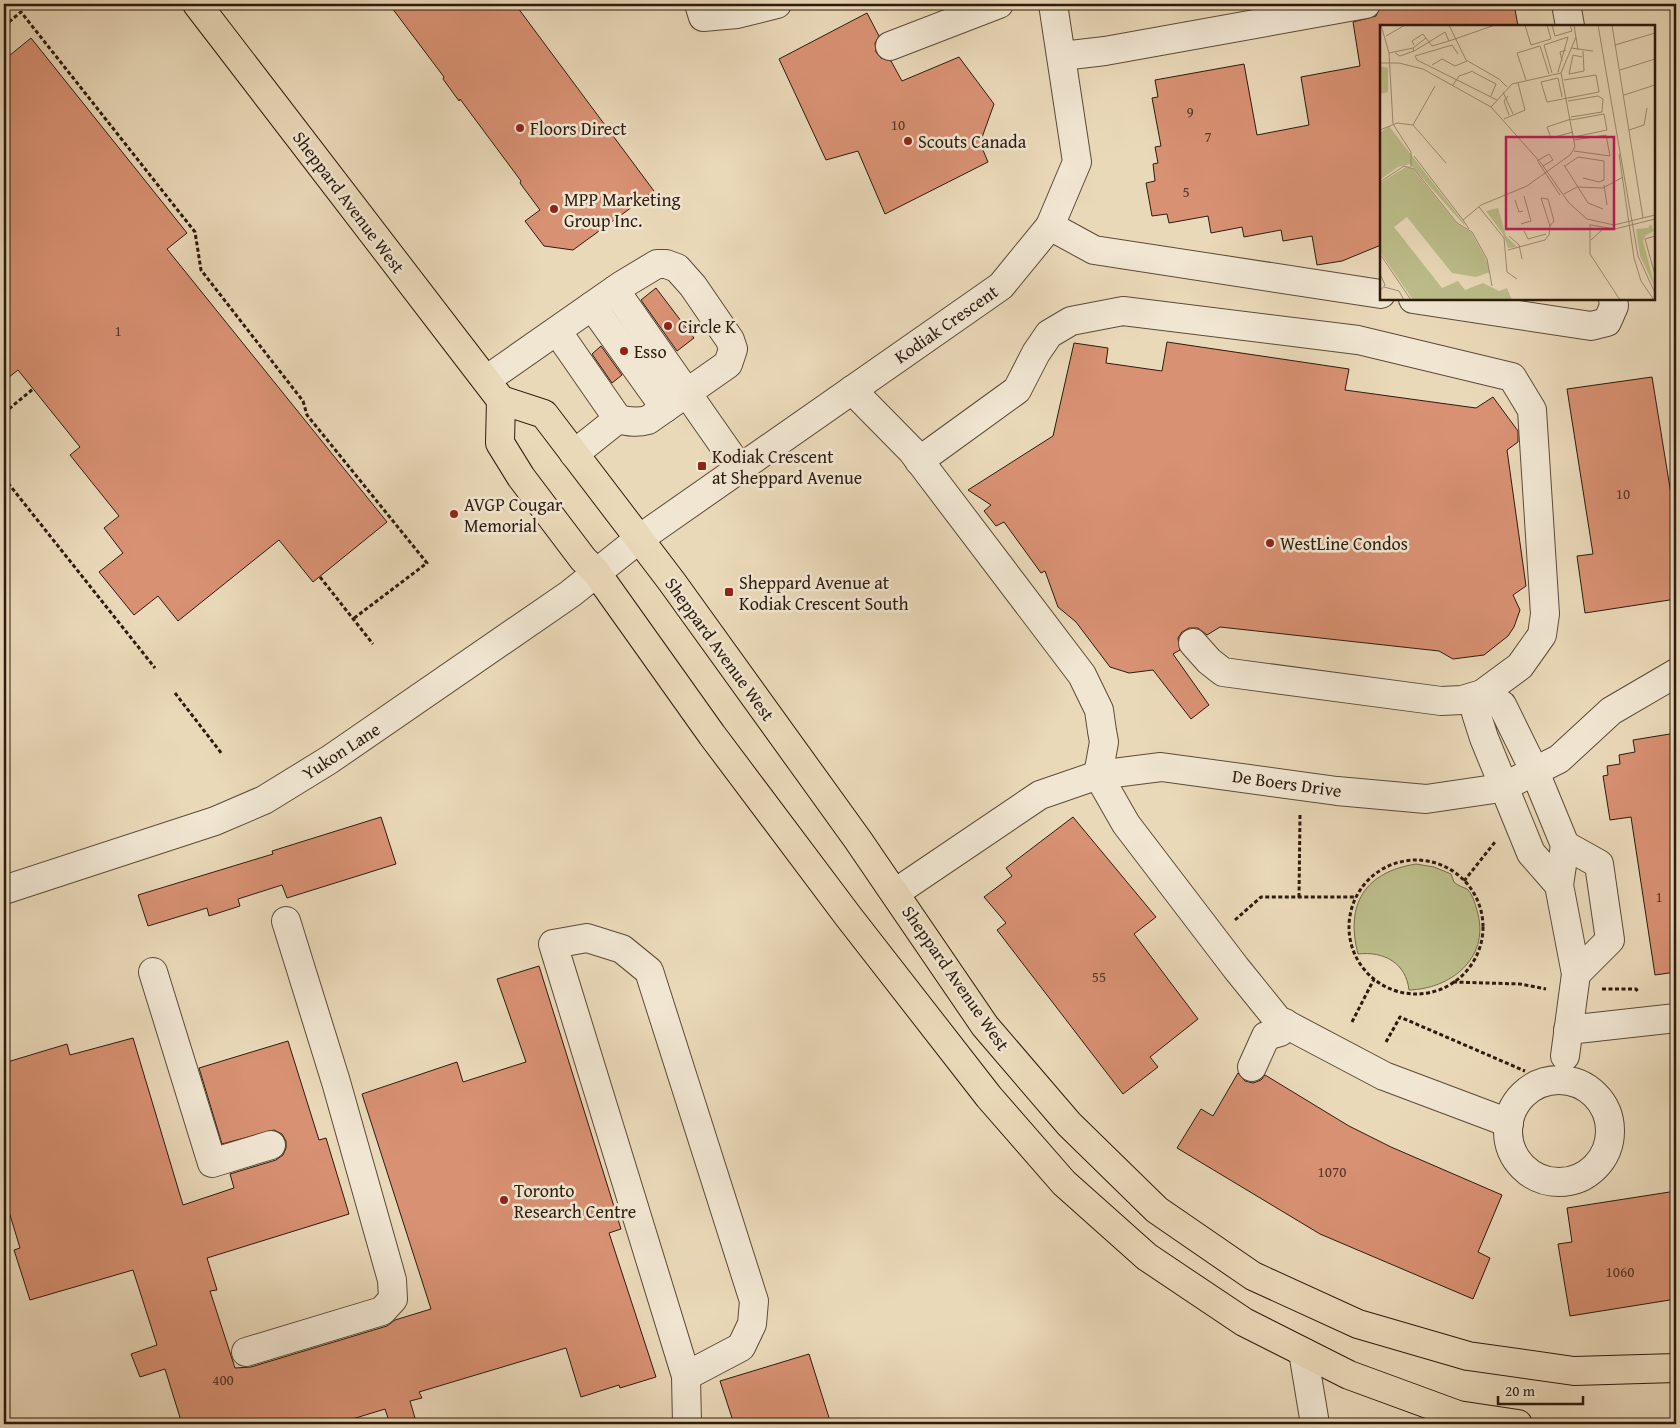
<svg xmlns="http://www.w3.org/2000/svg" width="1680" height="1428" font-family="'Gentium Book Plus',serif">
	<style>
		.green { fill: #bcbe8b; stroke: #746c4c }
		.building { fill: #d89173; stroke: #2c1b0d }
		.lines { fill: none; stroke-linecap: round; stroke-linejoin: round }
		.minor-casing { stroke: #5c4a38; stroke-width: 30 }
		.major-casing { stroke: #2c1b0d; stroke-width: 30 }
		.path { stroke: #2c1b0d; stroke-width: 3; stroke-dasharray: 4 2.5; stroke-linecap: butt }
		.minor { stroke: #f1e6d2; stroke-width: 28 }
		.major { stroke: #ead9b9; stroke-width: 28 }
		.poi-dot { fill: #8f2418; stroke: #f1e6d2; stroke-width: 2 }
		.labels { text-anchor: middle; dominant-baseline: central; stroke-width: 5; stroke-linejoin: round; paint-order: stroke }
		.number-label { font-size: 15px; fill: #573826 }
		.poi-label { font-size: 18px; fill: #2c1b0d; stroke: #f1e6d2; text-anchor: start }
		.street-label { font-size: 18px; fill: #2c1b0d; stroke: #f1e6d2 }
		.inset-road { fill: none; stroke: #9e8d74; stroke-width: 1 }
		.view { fill: #c2185b; fill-opacity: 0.15; stroke: #c2185b; stroke-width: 2.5 }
		.inset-edge { fill: none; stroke: #2c1b0d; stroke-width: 2.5 }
	</style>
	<rect width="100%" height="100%" fill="#ead9b9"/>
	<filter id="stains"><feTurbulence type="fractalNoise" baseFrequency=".004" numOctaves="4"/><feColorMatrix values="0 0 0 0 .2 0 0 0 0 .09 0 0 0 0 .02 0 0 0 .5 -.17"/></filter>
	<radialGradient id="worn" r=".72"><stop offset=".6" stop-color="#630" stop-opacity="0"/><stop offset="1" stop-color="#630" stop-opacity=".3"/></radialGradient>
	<path class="green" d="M 1416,864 L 1434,867 L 1451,874 L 1454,882 C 1458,886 1463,887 1467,889 C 1473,894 1476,907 1478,914 C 1489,959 1450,989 1409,990 C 1406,963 1384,951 1358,954 C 1345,904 1365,872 1416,864 Z"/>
	<g class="building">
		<path d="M 389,4 L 515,4 L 654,191 L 573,250 L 544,246 L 525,221 L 540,210 L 520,183 L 521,181 L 460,99 L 459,101 L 443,79 L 444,77 Z"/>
		<path d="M 1381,4 L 1514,4 L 1518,26 L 1381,26 L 1381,245 L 1342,261 L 1317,265 L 1312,236 L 1283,241 L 1281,230 L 1244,237 L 1242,227 L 1211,233 L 1208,216 L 1169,223 L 1167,214 L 1152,216 L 1146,183 L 1155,181 L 1153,164 L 1158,163 L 1155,147 L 1161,146 L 1152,98 L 1158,97 L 1155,80 L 1244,64 L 1257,135 L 1309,125 L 1301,77 L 1360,66 L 1353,22 L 1376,16 Z"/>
		<path d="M 867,13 L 879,36 L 875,43 L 876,52 L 881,58 L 891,61 L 902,81 L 959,57 L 994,104 L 980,143 L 988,162 L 885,214 L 858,151 L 826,160 L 779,59 Z"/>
		<path d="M 31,38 L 187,233 L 167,249 L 387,522 L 313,582 L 279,540 L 178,621 L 158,596 L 134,615 L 99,572 L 123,553 L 104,528 L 119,516 L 70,455 L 80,447 L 18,370 L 4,381 L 4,60 Z"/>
		<path d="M 656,288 L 694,338 L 677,351 L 641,300 Z"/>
		<path d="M 1167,342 L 1349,369 L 1345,390 L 1476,408 L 1493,397 L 1518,431 L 1518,442 L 1507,450 L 1526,586 L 1513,595 L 1520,610 L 1514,627 L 1508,636 L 1484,655 L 1453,659 L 1439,651 L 1220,627 L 1207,635 L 1198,628 L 1189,628 L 1182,632 L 1178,638 L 1180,650 L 1173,654 L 1209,705 L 1191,719 L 1153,670 L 1129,673 L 1110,667 L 1076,622 L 1058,607 L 1045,571 L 1041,573 L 1004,522 L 996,526 L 984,511 L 991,505 L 968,490 L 1053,436 L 1074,343 L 1108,348 L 1106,363 L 1162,371 Z"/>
		<path d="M 601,346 L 622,375 L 612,383 L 592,354 Z"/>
		<path d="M 1652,377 L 1676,525 L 1676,599 L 1585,613 L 1577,556 L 1593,554 L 1567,389 Z"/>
		<path d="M 1676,733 L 1676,972 L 1655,975 L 1631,817 L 1610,820 L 1603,776 L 1608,775 L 1607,766 L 1620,764 L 1619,755 L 1635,752 L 1633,740 Z"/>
		<path d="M 381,817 L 396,864 L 287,898 L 282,885 L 238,899 L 240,906 L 209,916 L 207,908 L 148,926 L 138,895 L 273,854 L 272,851 Z"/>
		<path d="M 1073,817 L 1156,917 L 1134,934 L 1198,1019 L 1150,1057 L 1158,1067 L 1123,1094 L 997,930 L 1006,923 L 984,897 L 1012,876 L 1006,868 Z"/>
		<path d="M 539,966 L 621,1229 L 609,1233 L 656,1377 L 620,1388 L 619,1385 L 581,1397 L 566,1348 L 419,1392 L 422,1398 L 410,1401 L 415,1418 L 394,1424 L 390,1424 L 385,1409 L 336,1424 L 182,1424 L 165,1369 L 140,1377 L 131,1354 L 157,1345 L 133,1270 L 30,1300 L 14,1250 L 20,1248 L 4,1195 L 4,1063 L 67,1044 L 70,1055 L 133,1038 L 183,1205 L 234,1188 L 230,1174 L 276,1160 L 283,1155 L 286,1148 L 286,1141 L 282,1134 L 274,1130 L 222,1144 L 199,1068 L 288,1041 L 319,1140 L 326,1138 L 349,1214 L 207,1258 L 217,1290 L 210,1291 L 235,1368 L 251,1367 L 387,1326 L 395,1320 L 431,1309 L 362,1094 L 457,1062 L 463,1082 L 526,1062 L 497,979 Z"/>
		<path d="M 1238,1073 L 1245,1081 L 1253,1083 L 1261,1080 L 1265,1075 L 1349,1126 L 1391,1147 L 1502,1195 L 1478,1252 L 1490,1258 L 1473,1299 L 1320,1234 L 1177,1148 L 1201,1109 L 1213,1116 Z"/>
		<path d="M 1676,1191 L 1676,1299 L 1570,1316 L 1558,1244 L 1572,1242 L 1567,1208 Z"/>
		<path d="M 809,1354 L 831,1424 L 734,1424 L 720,1381 Z"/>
	</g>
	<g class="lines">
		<g class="minor-casing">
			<g id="minor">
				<path d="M 699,4 L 703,17 L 737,14 L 777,4"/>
				<path d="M 1566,4 L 1570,26"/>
				<path d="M 890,46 L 999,4"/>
				<path d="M 1062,56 L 1105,51 L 1366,4"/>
				<path d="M 1050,226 L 1094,250 L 1381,294"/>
				<path d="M 615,290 L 740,469"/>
				<path d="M 1413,299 L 1591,326 L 1607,322 L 1614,306 L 1613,299"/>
				<path d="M 592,306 L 665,408"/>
				<path d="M 486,380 L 622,285 L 657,264 L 666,264 L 677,268 L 693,286 L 730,340 L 733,349 L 728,364 L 648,420 C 637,423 629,422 618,419 L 557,331"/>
				<path d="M 852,390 L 912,451 L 1082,675 L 1099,710 L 1102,731 L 1104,742 L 1098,775 L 1126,824 L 1236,968 L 1278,1020 L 1384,1076 L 1509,1123"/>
				<path d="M 574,454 L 618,419"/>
				<path d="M 919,461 L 1017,390 L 1036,353 L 1049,334 L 1071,321 L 1123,311 L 1358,340 L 1512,377 L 1532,410 L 1545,614 L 1542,635 L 1520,666 L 1482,694 L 1462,700 L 1441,701 L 1223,672 L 1209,661 L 1193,643"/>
				<path d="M 1565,845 L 1599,864 L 1610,940 L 1576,974"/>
				<path d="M 1559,885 L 1531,853 L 1484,738 L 1476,713 L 1482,694 L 1502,705 L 1535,772 L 1565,845 L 1559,885 L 1576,974 L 1565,1056"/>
				<path d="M 4,890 L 215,821 L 264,800 L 329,760 L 570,594 L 639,539 L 1001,286 L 1050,226 L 1077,162 L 1053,4"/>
				<path d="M 895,893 L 1040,795 L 1098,775 L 1161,767 L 1337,791 L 1426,799 L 1501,788 L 1559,759 L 1611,711 L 1676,673"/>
				<path d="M 153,972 L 212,1163 L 271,1145"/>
				<path d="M 1568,1030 L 1676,1018"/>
				<path d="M 1252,1067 L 1266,1036 L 1280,1032 L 1285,1023"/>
				<circle cx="1559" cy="1131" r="51"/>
				<path d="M 246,1352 L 382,1311 L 393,1299 L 392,1280 L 336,1082 L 286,921"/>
				<path d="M 1303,1352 L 1315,1424"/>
				<path d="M 686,1376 L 741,1347 L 752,1324 L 754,1301 L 649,971 L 622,949 L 587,938 L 553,944 L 686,1376 L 687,1424"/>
			</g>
		</g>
		<g class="major-casing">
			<g id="major">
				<path d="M 197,4 L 501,400 L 544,414 L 672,582 L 858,840 L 985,1026 L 1069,1124 L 1157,1210 L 1253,1276 L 1358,1324 L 1468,1356 L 1574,1371 L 1676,1368"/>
				<path d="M 501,400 L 500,443 L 521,477 L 583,559 L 596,572 L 712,735 L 848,916 L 989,1097 L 1064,1183 L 1147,1257 L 1244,1322 L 1349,1375 L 1458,1415 L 1518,1424"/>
			</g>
		</g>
		<g class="path">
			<path d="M 4,26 L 21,12 L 195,232 L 201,270 L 303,401 L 307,415 L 427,563 L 353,619"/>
			<path d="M 4,413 L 33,389"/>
			<path d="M 4,478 L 155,668"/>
			<path d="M 320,577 L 373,644"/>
			<path d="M 175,693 L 222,754"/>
			<circle cx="1416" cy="927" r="67"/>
			<path d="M 1464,881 L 1495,842"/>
			<path d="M 1299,897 L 1300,814"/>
			<path d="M 1235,920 L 1261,897 L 1356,897"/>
			<path d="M 1453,982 L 1520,984 L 1546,989"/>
			<path d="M 1602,989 L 1636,989 L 1639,993"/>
			<path d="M 1352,1022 L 1374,979"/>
			<path d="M 1386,1042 L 1400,1017 L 1525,1071"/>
		</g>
		<use href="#minor" class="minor"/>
		<use href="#major" class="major"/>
	</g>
	<g class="poi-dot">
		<circle cx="520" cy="128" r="5"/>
		<circle cx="908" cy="141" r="5"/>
		<circle cx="554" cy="209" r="5"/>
		<circle cx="668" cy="326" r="5"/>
		<circle cx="624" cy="351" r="5"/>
		<rect x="697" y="461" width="10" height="10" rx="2.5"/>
		<circle cx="454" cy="514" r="5"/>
		<circle cx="1270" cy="543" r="5"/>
		<rect x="724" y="587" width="10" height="10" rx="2.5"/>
		<circle cx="504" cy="1200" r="5"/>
	</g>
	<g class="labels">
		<g class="number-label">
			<text x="1190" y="111">9</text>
			<text x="898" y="124">10</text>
			<text x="1208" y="136">7</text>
			<text x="1186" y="191">5</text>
			<text x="118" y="330">1</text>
			<text x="1623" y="493">10</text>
			<text x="1659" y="896">1</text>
			<text x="1099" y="976">55</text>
			<text x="1332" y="1171">1070</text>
			<text x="1620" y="1271">1060</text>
			<text x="223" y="1379">400</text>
		</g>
		<g class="poi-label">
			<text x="530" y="128">Floors Direct</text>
			<text x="918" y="141">Scouts Canada</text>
			<text x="564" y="199">MPP Marketing<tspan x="564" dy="21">Group Inc.</tspan></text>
			<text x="678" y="326">Circle K</text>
			<text x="634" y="351">Esso</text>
			<text x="712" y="456">Kodiak Crescent<tspan x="712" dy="21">at Sheppard Avenue</tspan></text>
			<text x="464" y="504">AVGP Cougar<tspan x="464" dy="21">Memorial</tspan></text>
			<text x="1280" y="543">WestLine Condos</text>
			<text x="739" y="582">Sheppard Avenue at<tspan x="739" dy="21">Kodiak Crescent South</tspan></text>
			<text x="514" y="1190">Toronto<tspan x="514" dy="21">Research Centre</tspan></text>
		</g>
		<g class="street-label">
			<text transform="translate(349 202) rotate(53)">Sheppard Avenue West</text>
			<text transform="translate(946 324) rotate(-35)">Kodiak Crescent</text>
			<text transform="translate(720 649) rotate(54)">Sheppard Avenue West</text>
			<text transform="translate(341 751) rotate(-33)">Yukon Lane</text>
			<text transform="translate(1287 783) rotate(8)">De Boers Drive</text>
			<text transform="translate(956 978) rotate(55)">Sheppard Avenue West</text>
		</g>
	</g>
	<g transform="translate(1380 25)">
		<rect width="275" height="275" fill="#ead9b9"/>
		<path d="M 0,41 L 8,43 L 8,67 L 0,69 ZM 9,101 L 84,198 L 85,201 L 30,139 L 18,142 L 0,155 L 0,108 ZM 26,142 L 32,143 L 77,199 L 91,207 L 106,234 L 110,247 L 96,252 L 72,248 L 27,192 L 14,202 L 62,263 L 78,256 L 85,265 L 103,258 L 119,266 L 127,263 L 132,275 L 33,275 L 0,227 L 0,158 ZM 118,183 L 126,211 L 137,222 L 128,223 L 123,209 L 106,186 ZM 271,199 L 274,206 L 266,210 L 263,216 L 275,262 L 260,231 L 256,204 L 268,203 Z" fill="#bcbe8b"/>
		<path class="inset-road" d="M 1,0 L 9,28 L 13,99 L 31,127 L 31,142M 69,0 L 86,35 L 119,54 L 127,62M 145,0 L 151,20 L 171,14 L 167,0M 172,0 L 175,11 L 192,6 L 190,0M 194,0 L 198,25M 218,0 L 258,231 L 275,268M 232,0 L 263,193M 6,11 L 25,0M 34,20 L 32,16 L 43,9 L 46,13M 235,20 L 275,8M 33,23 L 34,26 L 49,17 L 52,21 L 69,16M 191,23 L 213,26M 9,28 L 33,23 L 46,13 L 49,17 L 65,7 L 69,16 L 115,0M 15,28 L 20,31 L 34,26M 78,29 L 72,20 L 35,31 L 37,35 L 117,75M 202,32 L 193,30 L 189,49 L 204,46 L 203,26M 182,36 L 180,27 L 186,25M 0,38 L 19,38 L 43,44 L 111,82 L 161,138 L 189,178 L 207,194 L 234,200 L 275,190M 52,40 L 62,34 L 75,41 L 87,36M 240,45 L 275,34M 93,47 L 116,59 L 111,71M 172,48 L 164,20 L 188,12 L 178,47M 181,48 L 196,12M 146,55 L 137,28 L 160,21 L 169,49M 73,60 L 79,51 L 93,46M 123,67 L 133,89M 244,70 L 275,60M 128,71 L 124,76 L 129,90M 182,72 L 178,53 L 161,57 L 167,77 L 219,67 L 216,50 L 184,55M 188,76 L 218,71 L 223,74 L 222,87 L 191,92M 124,94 L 145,85 L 138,58M 191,94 L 167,102 L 171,113 L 193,107M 191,95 L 224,89 L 227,105 L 194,112M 33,100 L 55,61M 0,105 L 17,98 L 33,100 L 66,138M 249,105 L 264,100 L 267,83M 194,126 L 230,131 L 226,110 L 194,115M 239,129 L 254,233 L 261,256 L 274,275M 34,131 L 83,195M 157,136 L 169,129 L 173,135 L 163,141M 158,137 L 180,170M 184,140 L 208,178 L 223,184M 185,141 L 198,132 L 224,136 L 224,155 L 219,157 L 203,153M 0,157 L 24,141 L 34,144 L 77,198 L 92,207 L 107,234 L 112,261M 224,160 L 227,180M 184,169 L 197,162 L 223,163 L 243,152M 161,173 L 168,174 L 174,196 L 170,201M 135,175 L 139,187 L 143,186M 99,182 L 124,213 L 127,247 L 137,254M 141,199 L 151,196 L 144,171M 210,199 L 210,229 L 240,275M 211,200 L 235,204 L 275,194M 89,204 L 83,195 L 101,180 L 147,161 L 190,130 L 195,122 L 181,48 L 132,59 L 111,82M 144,206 L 148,214 L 166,209M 129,211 L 139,220 L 142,234M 275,211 L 265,214 L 275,250M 211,215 L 223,204M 128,225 L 165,215 L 169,210 L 170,201 L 161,173M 0,229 L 31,275M 0,249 L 5,260 L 0,266M 4,262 L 19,266 L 24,275"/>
		<path class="view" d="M 126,112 L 234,112 L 234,204 L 126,204 Z"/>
		<rect width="275" height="275" class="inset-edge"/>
	</g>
	<rect width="1680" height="1428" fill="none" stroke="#ead9b9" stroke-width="20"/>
	<rect x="5" y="5" width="1670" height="1418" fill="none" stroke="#2c1b0d" stroke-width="2.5"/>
	<rect x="10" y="10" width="1660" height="1408" fill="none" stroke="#2c1b0d"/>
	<path d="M1498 1396v8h85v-8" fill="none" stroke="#2c1b0d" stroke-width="2.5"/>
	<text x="1505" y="1396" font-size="15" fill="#2c1b0d" stroke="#f1e6d2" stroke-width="4" paint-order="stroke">20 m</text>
	<rect width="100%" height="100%" filter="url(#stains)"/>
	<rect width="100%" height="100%" fill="url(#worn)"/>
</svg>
